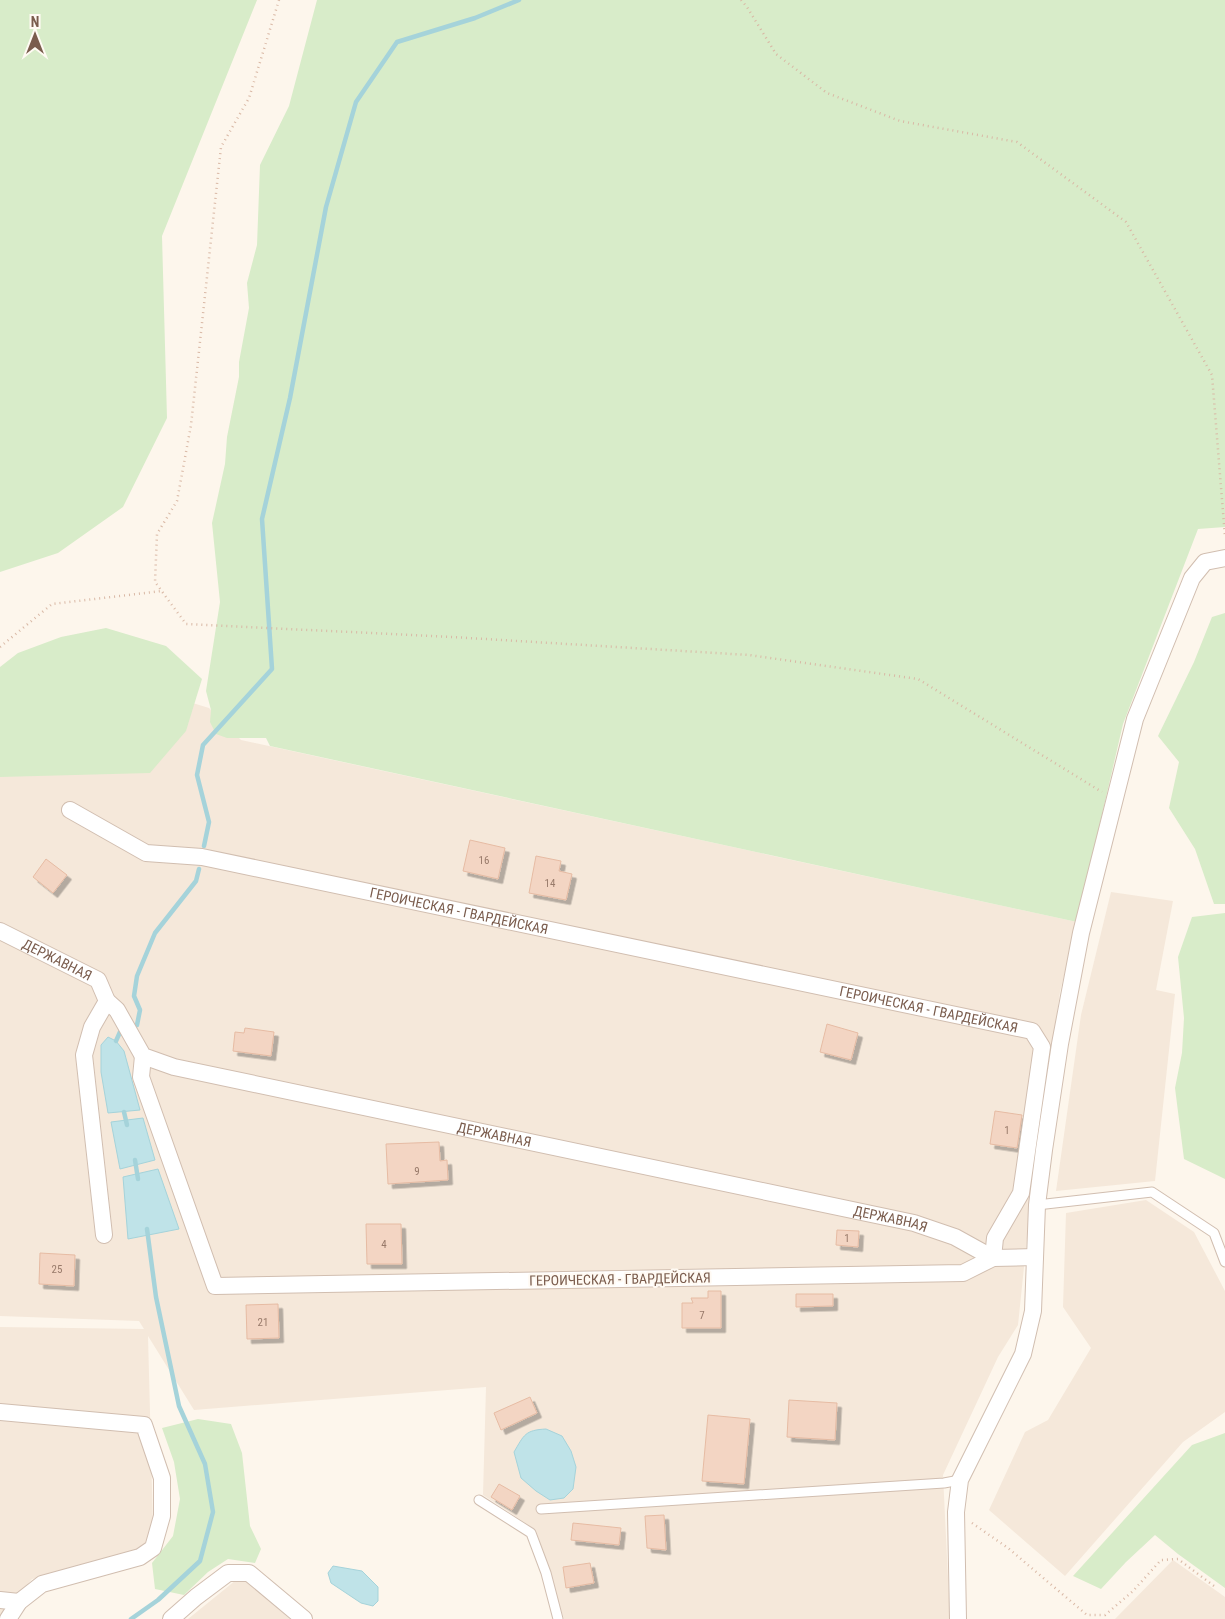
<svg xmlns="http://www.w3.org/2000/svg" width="1225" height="1619" font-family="'Roboto Condensed',sans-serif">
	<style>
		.residential { fill: #f5e8da }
		.green { fill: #d8ecc9 }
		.water { fill: #bfe3e8; stroke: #a5d3da }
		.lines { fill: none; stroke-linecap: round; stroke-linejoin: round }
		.stream { stroke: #a5d3da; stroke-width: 4.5 }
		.building { fill: #f3d5c3; stroke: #e6bba3; filter: url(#shadow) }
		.service-casing { stroke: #d1beb0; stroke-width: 11 }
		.minor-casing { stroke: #d1beb0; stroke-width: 18 }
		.path { stroke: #d9b8a5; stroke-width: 2.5; stroke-dasharray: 1 4; stroke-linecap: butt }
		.service { stroke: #fff; stroke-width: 9 }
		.minor { stroke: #fff; stroke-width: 16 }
		.labels { text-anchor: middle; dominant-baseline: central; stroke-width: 4; stroke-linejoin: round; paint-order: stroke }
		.number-label { font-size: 11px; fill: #987a6a }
		.street-label { font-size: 14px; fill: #7a5c4d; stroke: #fffaf3 }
	</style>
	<defs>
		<filter id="shadow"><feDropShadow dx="4.5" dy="4.5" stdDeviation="0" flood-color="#0004"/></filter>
	</defs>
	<rect width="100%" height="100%" fill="#fdf6ec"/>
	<g class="residential">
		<path d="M 33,654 L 209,708 L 241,740 L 1077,922 L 1060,992 L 1032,1190 L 1018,1325 L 998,1357 L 943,1475 L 950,1619 L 564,1619 L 536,1530 L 483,1495 L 486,1387 L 194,1410 L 148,1336 L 153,1527 L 140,1553 L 32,1579 L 0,1616 L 0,1327 L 144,1329 L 139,1321 L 0,1316 L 0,710 Z"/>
		<path d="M 1111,892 L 1173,901 L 1156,990 L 1175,994 L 1155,1181 L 1056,1191 L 1081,1015 Z"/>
		<path d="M 1146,1200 L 1194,1232 L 1225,1291 L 1225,1412 L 1183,1442 L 1065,1576 L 989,1510 L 1025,1432 L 1048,1420 L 1091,1348 L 1063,1307 L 1066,1213 Z"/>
		<path d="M 1173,1560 L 1225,1597 L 1225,1619 L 1115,1619 Z"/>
		<path d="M 241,1576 L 290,1619 L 188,1619 Z"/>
	</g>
	<g class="green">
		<path d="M 0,0 L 257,0 L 162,236 L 167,418 L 123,507 L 58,553 L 0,572 Z"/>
		<path d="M 317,0 L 1225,0 L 1225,527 L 1198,529 L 1123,724 L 1077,922 L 270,746 L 266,738 L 227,738 L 216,734 L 210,722 L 211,710 L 206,691 L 220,602 L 212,523 L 225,464 L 227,437 L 239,377 L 239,362 L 249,308 L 247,283 L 257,245 L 260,165 L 289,106 Z"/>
		<path d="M 1225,613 L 1225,904 L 1214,904 L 1195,849 L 1169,808 L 1179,762 L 1158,736 L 1194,662 L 1212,617 Z"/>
		<path d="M 106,628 L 166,646 L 202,679 L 186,731 L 150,773 L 0,777 L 0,667 L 18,653 L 61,637 Z"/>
		<path d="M 1225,913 L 1225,1179 L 1184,1159 L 1175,1088 L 1182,1053 L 1184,1018 L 1178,957 L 1192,917 Z"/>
		<path d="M 198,1419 L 231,1424 L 242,1453 L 250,1526 L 261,1549 L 255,1563 L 228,1559 L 208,1572 L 184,1595 L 155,1589 L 152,1563 L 173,1536 L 180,1499 L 174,1462 L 162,1428 Z"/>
		<path d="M 1225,1433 L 1225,1588 L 1178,1554 L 1155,1535 L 1126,1562 L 1101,1589 L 1073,1576 L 1192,1445 Z"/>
	</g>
	<g class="water">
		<path d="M 108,1037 L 116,1041 L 124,1051 L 140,1110 L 108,1113 L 101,1072 L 101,1045 Z"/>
		<path d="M 143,1118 L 155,1160 L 120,1169 L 111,1122 Z"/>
		<path d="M 158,1169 L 179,1229 L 128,1239 L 123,1177 Z"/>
		<path d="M 546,1429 L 562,1436 L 571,1451 L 576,1467 L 573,1489 L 564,1498 L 550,1500 L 536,1491 L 521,1478 L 514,1452 C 524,1435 525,1430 546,1429 Z"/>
		<path d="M 333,1566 L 362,1571 L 378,1587 L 378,1601 L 373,1606 L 361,1603 L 331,1583 L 328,1573 Z"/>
	</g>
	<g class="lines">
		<g class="stream">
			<path d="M 204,846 L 209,822 L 197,775 L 203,745 L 272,669 L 262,519 L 290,398 L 326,207 L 356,102 L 397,42 L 475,18 L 519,0"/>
			<path d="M 137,1025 L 140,1010 L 134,996 L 137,976 L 155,933 L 196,881 L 199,869"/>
			<path d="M 116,1041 L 120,1032"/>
			<path d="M 124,1112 L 127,1125"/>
			<path d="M 135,1160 L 138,1179"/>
			<path d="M 131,1619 L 158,1600 L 200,1561 L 213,1512 L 205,1464 L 179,1406 L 156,1297 L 147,1229"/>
		</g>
	</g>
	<g class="building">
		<path d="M 470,840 L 505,848 L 498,879 L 463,871 Z"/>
		<path d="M 536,856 L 561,861 L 559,871 L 572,874 L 566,900 L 529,893 Z"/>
		<path d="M 46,859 L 67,875 L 53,893 L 33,877 Z"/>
		<path d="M 827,1024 L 858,1033 L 851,1060 L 820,1052 Z"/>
		<path d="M 245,1028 L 274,1032 L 271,1056 L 233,1051 L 235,1032 L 244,1033 Z"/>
		<path d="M 995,1111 L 1022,1115 L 1017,1148 L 990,1144 Z"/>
		<path d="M 439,1142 L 440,1161 L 447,1160 L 448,1180 L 388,1184 L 386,1144 Z"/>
		<path d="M 366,1224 L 401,1224 L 402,1264 L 367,1264 Z"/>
		<path d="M 837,1230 L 859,1231 L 858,1247 L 836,1245 Z"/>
		<path d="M 40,1253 L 75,1255 L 74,1286 L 39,1284 Z"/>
		<path d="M 708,1291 L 721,1291 L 721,1328 L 682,1328 L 682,1303 L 693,1303 L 691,1298 L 708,1298 Z"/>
		<path d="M 796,1294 L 833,1294 L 833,1306 L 796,1307 Z"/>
		<path d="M 278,1304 L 279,1338 L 247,1339 L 246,1305 Z"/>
		<path d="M 530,1397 L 537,1413 L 501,1430 L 494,1413 Z"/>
		<path d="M 789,1400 L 837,1403 L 835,1440 L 787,1437 Z"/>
		<path d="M 708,1415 L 750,1419 L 744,1484 L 702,1481 Z"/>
		<path d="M 499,1484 L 520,1496 L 512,1510 L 491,1497 Z"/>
		<path d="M 664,1515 L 666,1550 L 647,1548 L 645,1516 Z"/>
		<path d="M 573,1523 L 621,1528 L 619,1545 L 571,1540 Z"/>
		<path d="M 590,1563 L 594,1583 L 566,1588 L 563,1567 Z"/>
	</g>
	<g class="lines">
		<g class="service-casing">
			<g id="service">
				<path d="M 1037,1205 L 1152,1192 L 1214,1233 L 1225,1262"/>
				<path d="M 479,1500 L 531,1533 L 546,1573 L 558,1619"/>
				<path d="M 541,1509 L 944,1483 L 960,1480"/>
			</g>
		</g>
		<g class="minor-casing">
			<g id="minor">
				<path id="s1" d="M 70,810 L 146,853 L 202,857 L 1032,1031 L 1042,1047 L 1021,1193 L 995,1238 L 993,1258 L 963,1273 L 215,1286 L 141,1077 L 143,1056"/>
				<path id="s2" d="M 0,931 L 98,980 L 107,1001 L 117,1010 L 143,1056 L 174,1067 L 914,1223 L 955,1237 L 993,1258 L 1035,1257"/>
				<path d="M 104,1235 L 84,1055 L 92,1027 L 107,1001"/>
				<path d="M 0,1412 L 144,1425 L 162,1478 L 162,1516 L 153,1548 L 140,1557 L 42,1584 L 19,1602 L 8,1619"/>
				<path d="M 0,1600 L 19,1602"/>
				<path d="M 171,1619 L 196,1597 L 228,1573 L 249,1573 L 304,1619"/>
				<path d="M 958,1619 L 956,1512 L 960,1480 L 1023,1354 L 1033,1311 L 1037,1205 L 1044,1150 L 1060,1044 L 1081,933 L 1135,719 L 1192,578 L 1205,562 L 1225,558"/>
			</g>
		</g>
		<g class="path">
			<path d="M 279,0 L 249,98 L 221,147 L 191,425 L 177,501 L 157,534 L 155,582 L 186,624 L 452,637 L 749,655 L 918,679 L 1102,792"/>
			<path d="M 741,0 L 747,7 L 776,54 L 827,93 L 900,121 L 1017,142 L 1126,222 L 1212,375 L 1225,537"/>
			<path d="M 0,647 L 52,604 L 162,591"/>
			<path d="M 972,1523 L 1008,1548 L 1087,1615 L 1105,1615 L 1133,1591 L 1161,1560 L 1178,1559 L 1214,1586"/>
		</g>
		<use href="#service" class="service"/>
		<use href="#minor" class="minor"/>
	</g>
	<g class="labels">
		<g class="number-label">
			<text x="484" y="860">16</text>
			<text x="550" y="883">14</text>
			<text x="1007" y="1130">1</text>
			<text x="417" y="1171">9</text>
			<text x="847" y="1238">1</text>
			<text x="384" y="1244">4</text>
			<text x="57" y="1269">25</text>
			<text x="702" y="1315">7</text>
			<text x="263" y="1322">21</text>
		</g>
		<g class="street-label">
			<text stroke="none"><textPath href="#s1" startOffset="406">ГЕРОИЧЕСКАЯ - ГВАРДЕЙСКАЯ</textPath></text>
			<text stroke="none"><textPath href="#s2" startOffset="64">ДЕРЖАВНАЯ</textPath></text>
			<text stroke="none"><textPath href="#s1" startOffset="886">ГЕРОИЧЕСКАЯ - ГВАРДЕЙСКАЯ</textPath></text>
			<text stroke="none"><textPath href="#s2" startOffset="559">ДЕРЖАВНАЯ</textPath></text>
			<text stroke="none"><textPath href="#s2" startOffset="964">ДЕРЖАВНАЯ</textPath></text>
			<text transform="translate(620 1279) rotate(-1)">ГЕРОИЧЕСКАЯ - ГВАРДЕЙСКАЯ</text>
		</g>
	</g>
	<g transform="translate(35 35)" stroke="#fffaf3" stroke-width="4" paint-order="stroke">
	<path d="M0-4L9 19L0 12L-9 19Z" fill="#7a5c4d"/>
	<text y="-8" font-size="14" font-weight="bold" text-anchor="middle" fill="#7a5c4d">N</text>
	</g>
</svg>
